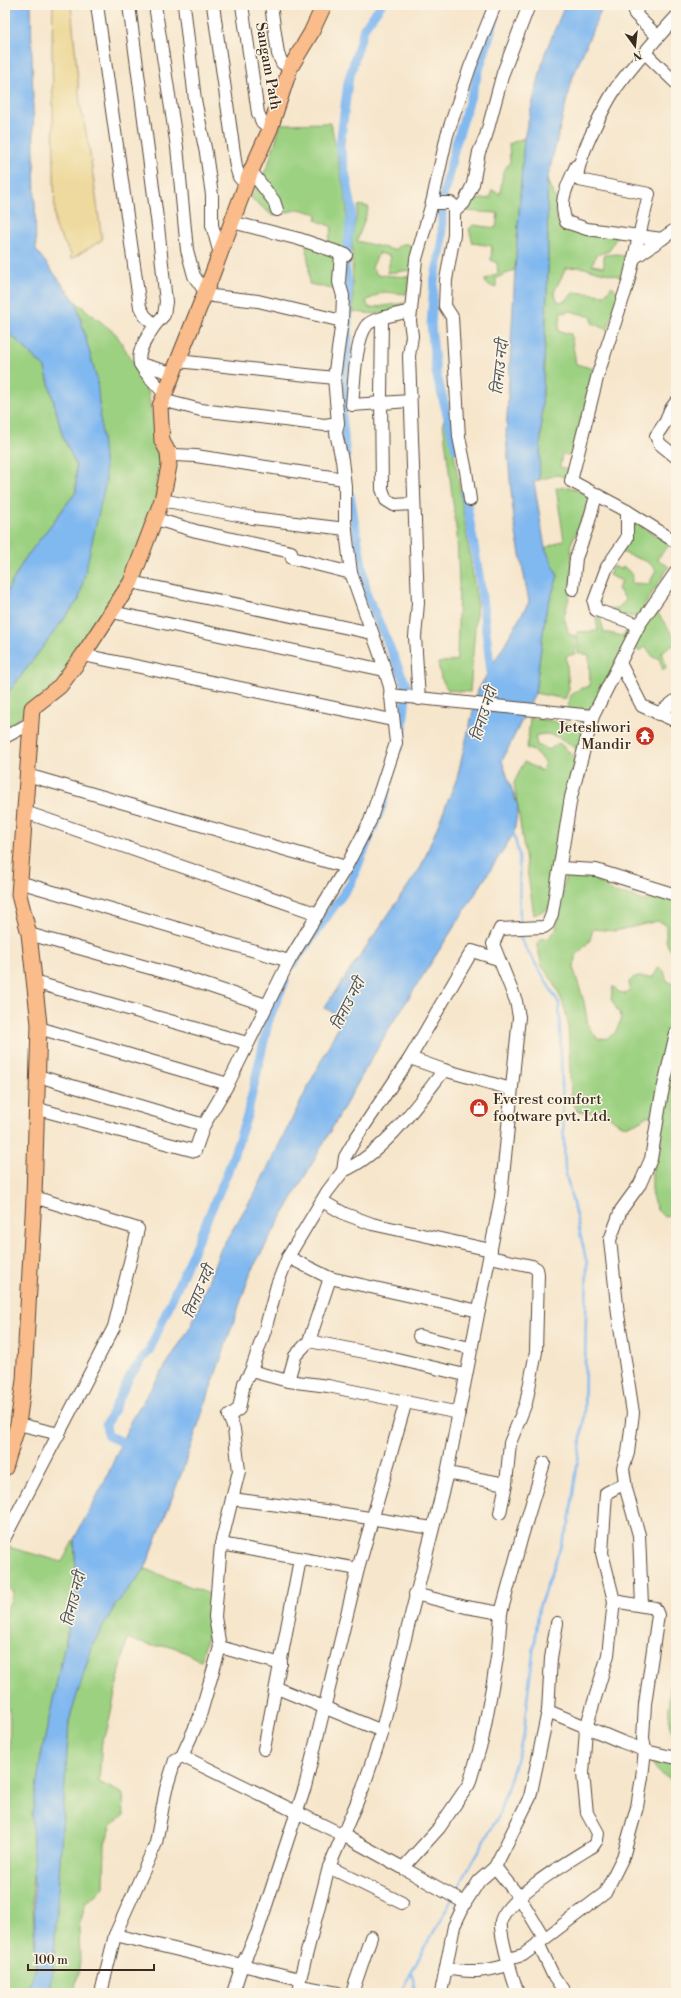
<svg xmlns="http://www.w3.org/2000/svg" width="681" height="1998" font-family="'Libre Bodoni','Noto Serif Devanagari',serif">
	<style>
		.green { fill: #9dd182; stroke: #6c7e50 }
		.sand { fill: #eeda9e; stroke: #94825e }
		.water { fill: #80b8f0; stroke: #5e7187 }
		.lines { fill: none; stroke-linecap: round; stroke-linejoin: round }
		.stream { stroke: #80b8f0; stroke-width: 2.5 }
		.canal { stroke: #80b8f0; stroke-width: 9 }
		.minor-casing { stroke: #574638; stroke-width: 14 }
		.major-casing { stroke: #574638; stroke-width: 17 }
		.minor { stroke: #fff; stroke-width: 12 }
		.major { stroke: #f9bc8a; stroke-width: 15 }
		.labels { text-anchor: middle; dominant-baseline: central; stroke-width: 3; stroke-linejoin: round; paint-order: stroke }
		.street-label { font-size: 15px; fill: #3b2a1e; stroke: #fcf5e5 }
		.poi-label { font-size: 15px; fill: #3b2a1e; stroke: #fcf5e5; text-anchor: end }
		.water-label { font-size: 16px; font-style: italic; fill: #50555d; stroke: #fcf5e5 }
	</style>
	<rect width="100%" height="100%" fill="#fcf5e5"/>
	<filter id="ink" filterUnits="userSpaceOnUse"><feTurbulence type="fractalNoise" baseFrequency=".025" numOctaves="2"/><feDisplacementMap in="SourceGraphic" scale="8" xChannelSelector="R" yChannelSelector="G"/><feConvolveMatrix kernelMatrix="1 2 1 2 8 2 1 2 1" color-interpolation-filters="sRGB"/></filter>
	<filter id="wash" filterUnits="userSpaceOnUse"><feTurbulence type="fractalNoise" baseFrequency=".012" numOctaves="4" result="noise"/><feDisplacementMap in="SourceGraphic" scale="16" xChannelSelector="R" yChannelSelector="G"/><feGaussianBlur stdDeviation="0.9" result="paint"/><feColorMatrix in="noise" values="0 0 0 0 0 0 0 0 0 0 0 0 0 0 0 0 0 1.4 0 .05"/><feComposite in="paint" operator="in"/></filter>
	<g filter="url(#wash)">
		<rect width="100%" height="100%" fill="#f6e6cc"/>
		<g class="green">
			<path d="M 331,123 L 347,206 L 346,234 L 342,253 L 342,291 L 309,284 L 309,266 L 305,240 L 328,242 L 332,227 L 316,220 L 317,214 L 299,209 L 273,216 L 251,198 L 268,165 L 281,124 Z"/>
			<path d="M 524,138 L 515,270 L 496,278 L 496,288 L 486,284 L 485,280 L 498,273 L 497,263 L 491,260 L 492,246 L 473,243 L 469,229 L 473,225 L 496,228 L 498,213 L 461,211 L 473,200 L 490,198 L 492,190 L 500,194 L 503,172 L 510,162 L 509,144 Z"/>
			<path d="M 547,180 L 556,200 L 556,221 L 570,230 L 617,236 L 609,251 L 596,255 L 592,265 L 604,267 L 604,255 L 617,254 L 629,258 L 626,278 L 580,267 L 566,268 L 554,292 L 558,302 L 565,301 L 574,292 L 605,295 L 612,286 L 620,294 L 607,330 L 592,323 L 592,317 L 570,311 L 561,313 L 558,331 L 571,334 L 576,364 L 594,369 L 574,456 L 562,454 L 560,467 L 570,470 L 568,478 L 557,475 L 539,480 L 548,270 Z"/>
			<path d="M 359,205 L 369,207 L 357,241 L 394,250 C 401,244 405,241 413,247 L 411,270 L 387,273 L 391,256 L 379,253 L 372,267 L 377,275 L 411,277 L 406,294 L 383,292 L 366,301 L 369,308 L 405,303 L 404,311 L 375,314 L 353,312 L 352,236 Z"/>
			<path d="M 76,302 L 116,334 L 147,385 L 159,461 L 157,498 L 135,561 L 65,674 L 5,731 L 5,697 L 79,599 L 97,380 Z"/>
			<path d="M 5,329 L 45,368 L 63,437 L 76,465 L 76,492 L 24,560 L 5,595 Z"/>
			<path d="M 445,417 L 453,445 L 477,602 L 470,692 L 448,690 L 441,678 L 438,663 L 457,660 L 459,585 L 457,535 L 443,422 Z"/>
			<path d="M 570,487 L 592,497 L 570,546 L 572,556 L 571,590 L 564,617 L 569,634 L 576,636 L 575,654 L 566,656 L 569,689 L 565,699 L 535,693 L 546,611 L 558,576 L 545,548 L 564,540 L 556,488 Z"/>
			<path d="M 631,520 L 670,544 L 657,559 L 669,567 L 637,617 L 616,614 L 607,609 L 618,608 L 626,600 L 618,589 L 622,581 L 609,575 L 613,566 L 620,569 L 624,567 L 633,575 L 631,583 L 649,584 L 656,570 L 648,562 L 621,552 Z"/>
			<path d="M 655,609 L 676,640 L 676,646 L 671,645 L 661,653 L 665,661 L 666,669 L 663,670 L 659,658 L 654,658 L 646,647 L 638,651 L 633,643 Z"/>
			<path d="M 596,617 L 600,617 L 604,632 L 623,636 L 629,626 L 633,629 L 586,724 L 567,716 L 569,697 L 579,689 L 590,686 L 589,655 L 578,653 L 577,632 L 598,631 Z"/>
			<path d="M 530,718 L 572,724 L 584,731 L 579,751 C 564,741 554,730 535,736 L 537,745 L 549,750 L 559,743 L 576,758 L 550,908 L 534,915 L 514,783 L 524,762 L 542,771 L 545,762 L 534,751 L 527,749 Z"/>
			<path d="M 566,873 L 593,875 L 596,881 L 606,886 L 609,890 L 619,894 L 633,896 L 643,901 L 652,900 L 661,896 L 676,898 L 676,955 C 664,946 666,939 666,925 L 658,921 L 615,931 L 593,929 L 590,940 L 575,957 L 574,970 L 584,1002 L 588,1026 L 596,1037 L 599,1039 L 608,1038 L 615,1033 L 622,1018 L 611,999 L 613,986 L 619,992 L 626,994 L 630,989 L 629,982 L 634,977 L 653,977 L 659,967 L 664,971 L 667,981 L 676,985 L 676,1012 L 672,1017 L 665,1038 L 667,1041 L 670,1041 L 676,1038 L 676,1167 L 673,1181 L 676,1207 L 672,1216 L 664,1217 L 657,1210 L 652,1196 L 652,1173 L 661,1148 L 660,1120 L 648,1116 C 629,1128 623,1130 607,1114 L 577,1111 L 571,1098 L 568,1022 L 563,1003 L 553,981 L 542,966 L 537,944 L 541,939 L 548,938 L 556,930 Z"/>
			<path d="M 74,1539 L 77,1587 L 41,1756 L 32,1888 L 36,1969 L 24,1993 L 5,1993 L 5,1759 L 9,1755 C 9,1740 11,1724 9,1709 L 5,1708 L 5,1614 L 14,1592 L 5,1586 L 5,1546 L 62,1562 Z"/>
			<path d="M 145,1569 L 212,1595 L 211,1621 L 201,1661 L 172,1646 L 152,1646 L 127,1639 L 107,1730 L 102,1739 L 99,1782 L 123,1794 L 124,1815 L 112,1825 L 105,1843 L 104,1888 L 86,1902 L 79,1927 L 80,1963 L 74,1993 L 48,1993 L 53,1970 L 69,1721 L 93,1644 L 116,1604 Z"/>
			<path d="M 671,1677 L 676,1677 L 676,1745 C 667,1716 668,1708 671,1677 Z"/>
			<path d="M 676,1753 L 676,1783 C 668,1777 650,1771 653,1758 Z"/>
		</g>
		<path class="sand" d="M 53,5 L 71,5 L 80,104 L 89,147 L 102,240 L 71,259 L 71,254 L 55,227 L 52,49 Z"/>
		<g class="water">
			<path d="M 5,5 L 31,5 L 36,250 L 76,302 L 97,380 L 106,481 L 79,599 L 5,697 L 5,595 L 24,560 L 76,492 L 76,465 L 63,437 L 45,368 L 5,329 Z"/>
			<path d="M 565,5 L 603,5 L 572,79 L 547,180 L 548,270 L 539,480 L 534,482 L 545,548 L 558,576 L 546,611 L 535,693 L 502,761 L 518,807 L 514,833 L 385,1035 L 251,1271 L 183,1469 L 145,1569 L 116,1604 L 93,1644 L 69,1721 L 53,1970 L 48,1993 L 24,1993 L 36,1969 L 32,1816 L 41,1756 L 77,1587 L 74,1539 L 105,1481 L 131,1420 L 191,1326 L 220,1250 L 256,1191 L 343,1017 L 324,1008 L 421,867 L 457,778 L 478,690 L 529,602 L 514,522 L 506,436 L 515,270 L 524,138 L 545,53 Z"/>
		</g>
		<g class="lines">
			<g class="stream">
				<path d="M 513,831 L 519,855 L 520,925"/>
				<path d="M 455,1893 L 499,1815 L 524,1734 L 527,1700 L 539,1607 L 569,1523 L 584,1418 L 587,1263 L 565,1170 L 559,1003 L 520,938 L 520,932"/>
				<path d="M 412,1972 L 415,1993"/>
				<path d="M 400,1993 L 452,1899"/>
			</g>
			<g class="canal">
				<path d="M 456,449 L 436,372 L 431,325 L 434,282 L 442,244 L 442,202 L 455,147 L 495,19"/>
				<path d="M 346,456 L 342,415 L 348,349 L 348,285 L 345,266 L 352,208 L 340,146 L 348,82 L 364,28 L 381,5"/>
				<path d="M 465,493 L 480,581 L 491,672 L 495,677"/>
				<path d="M 350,495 L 367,595 L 407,687 L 402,734 L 399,747"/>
				<path d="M 293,964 L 351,883 L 382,806 L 390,777"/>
				<path d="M 125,1443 L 108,1436 L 106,1425 L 130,1376 L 150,1349 L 227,1174 L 247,1116 L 269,1019 L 285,981"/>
			</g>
		</g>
	</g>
	<g filter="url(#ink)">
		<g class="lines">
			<g class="minor-casing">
				<g id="minor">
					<path d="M 97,5 L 140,307 L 145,316 L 155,325 C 149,335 136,351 140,363 C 142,371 158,386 164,393"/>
					<path d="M 129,5 L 158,226 L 166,302 L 164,315 L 155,325"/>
					<path d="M 184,5 L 195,100 L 206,153 L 212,195 L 212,225 L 220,254"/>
					<path d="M 213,5 L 236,167 L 239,177 L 246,185"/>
					<path d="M 242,5 L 258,113 L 262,122 L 270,129"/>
					<path d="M 271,5 L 278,54 L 282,63 L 290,68"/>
					<path d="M 639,5 L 635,14 L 658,37"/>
					<path d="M 645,53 L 676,83"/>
					<path d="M 576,166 C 567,187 558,200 566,222 L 587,229 L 662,239"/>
					<path d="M 251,171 L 274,201 L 277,210"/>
					<path d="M 432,203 L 451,203 L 454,206 L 454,235 L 446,280 L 445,306 L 452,317 L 459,437 L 466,471 L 470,500"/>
					<path d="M 454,212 L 464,203 L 473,184 L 479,152 L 486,136 L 503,73 L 529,5"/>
					<path d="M 232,222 L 299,239 L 346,255"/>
					<path d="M 341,253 L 339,282 L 343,296 L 342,321"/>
					<path d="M 634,258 L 676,229"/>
					<path d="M 411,311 L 384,317 L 382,319 L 381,397 L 382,489 L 386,500 L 394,505 L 413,504"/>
					<path d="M 384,317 C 379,319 370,321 367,325 C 355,339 354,387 352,405 L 410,401"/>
					<path d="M 178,361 L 334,378"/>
					<path d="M 140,364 L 172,373"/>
					<path d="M 162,400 L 201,410 L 325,425 L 338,423"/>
					<path d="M 676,402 L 670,410 L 666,421 L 656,436 L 660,444 L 676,457"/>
					<path d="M 168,452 L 175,455 L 196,456 L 344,479"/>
					<path d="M 162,500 L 253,518 L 346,529"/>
					<path d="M 627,511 L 676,542"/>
					<path d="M 156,519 L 196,531 L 291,552 L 292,558 L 351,573"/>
					<path d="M 131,582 L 372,633"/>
					<path d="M 573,589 L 576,558 L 587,528 L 596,496"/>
					<path d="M 112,612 L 384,670"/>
					<path d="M 639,625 L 596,610 L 594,602 L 607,567 L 627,538 L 627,511 L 571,481 L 598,374 L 628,283 L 649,194 L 579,180 C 571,168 608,100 616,88 C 635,63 655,40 676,17"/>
					<path d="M 83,655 L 392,720"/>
					<path d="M 620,663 L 642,706 L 676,721"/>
					<path d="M 390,695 L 593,716"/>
					<path d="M 419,699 L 415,637 L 418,603 L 409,356 L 412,336 L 410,321 L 416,259 L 432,203 L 447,135 L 470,67 L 495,5"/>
					<path d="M 658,714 L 676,700"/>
					<path d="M 5,737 L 31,723"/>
					<path d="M 27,775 L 346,867"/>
					<path d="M 25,812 L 318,914"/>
					<path d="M 560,868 L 596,870 L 676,895"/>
					<path d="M 19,882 L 289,961"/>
					<path d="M 29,934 L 182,977 L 266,1005"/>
					<path d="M 34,982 L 247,1043"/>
					<path d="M 39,1028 L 228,1084"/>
					<path d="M 410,1058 L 444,1070 L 511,1089"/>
					<path d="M 38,1076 L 204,1125"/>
					<path d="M 38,1109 L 195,1151 L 204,1125 L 228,1084 L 289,961 L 346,867 L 370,821 L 396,743 L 390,687 L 381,657 L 351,573 L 345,523 L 345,486 L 342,460 L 336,433 L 338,423 L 334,378 L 342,321 L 258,301 L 213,296 L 206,293 L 194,276 L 187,250 L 177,147 L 155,5"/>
					<path d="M 343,1171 C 383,1154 418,1104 444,1070"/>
					<path d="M 322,1201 L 345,1214 L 372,1224 L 491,1250"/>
					<path d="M 288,1257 L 330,1278 L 479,1311"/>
					<path d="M 490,1257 L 532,1266 L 537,1269 L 538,1274 L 536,1352 L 526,1403 L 510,1443 L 506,1484 L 500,1513"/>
					<path d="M 419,1336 L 470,1348"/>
					<path d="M 309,1341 L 380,1355 L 465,1375"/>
					<path d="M 251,1371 L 288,1381 L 328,1386 L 459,1413"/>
					<path d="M 288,1381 L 295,1356 L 309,1341 L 330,1278"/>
					<path d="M 18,1424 L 59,1434"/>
					<path d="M 447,1473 L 506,1484"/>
					<path d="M 232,1499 L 239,1471 L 234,1429 L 229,1416 L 239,1409 L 244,1383 L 251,1371 L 265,1330 L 277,1285 L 288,1257 L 327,1192 L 343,1171 L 345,1157 L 356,1138 L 410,1058 L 472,951 L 498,959"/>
					<path d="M 5,1537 L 114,1327 L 138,1229 L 34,1197"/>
					<path d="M 221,1544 L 358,1569"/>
					<path d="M 415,1594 L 466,1607 L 501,1613"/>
					<path d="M 642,1605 L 639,1535 L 626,1489 L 623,1468 L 628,1453 L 633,1413 L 618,1314 L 610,1240 L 621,1210 L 640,1184 L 651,1159 L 661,1098 L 676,1033"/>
					<path d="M 220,1647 L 281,1664"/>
					<path d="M 277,1688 L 382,1731"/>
					<path d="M 548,1711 L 622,1742 L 650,1752 L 676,1758"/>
					<path d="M 264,1749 L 300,1559"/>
					<path d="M 182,1756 L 343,1835 L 403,1868"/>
					<path d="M 329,1867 L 402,1903"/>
					<path d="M 495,1867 L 520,1898 L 544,1938"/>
					<path d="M 465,1903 L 403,1868 L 439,1828 L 469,1784 L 482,1741 L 493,1682 L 498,1651 L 501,1613 L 522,1536 L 544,1463"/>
					<path d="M 115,1935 L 242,1965 L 257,1933 L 305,1787 L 358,1569 L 406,1401"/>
					<path d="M 538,1943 L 554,1977 L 565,1993"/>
					<path d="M 508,1959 L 523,1955 L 605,1893 L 623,1857 L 637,1807 L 642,1777 L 645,1750 L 643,1738 L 645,1704 L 658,1615 L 655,1608 L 614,1601"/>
					<path d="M 446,1968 C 470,1973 484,1972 508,1965"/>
					<path d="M 300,1986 L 338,1993"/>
					<path d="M 101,1993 L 115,1935 L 156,1843 L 166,1789 L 175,1760 L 182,1756 L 199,1719 L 220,1647 L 215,1617 L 221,1544 L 232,1499 L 325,1511 L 432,1528"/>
					<path d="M 233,1993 L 242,1965 L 300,1979 L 329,1867 L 363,1788 L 379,1741 L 447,1473 L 501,1197 L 519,1017 L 516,1001 L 493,944 L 500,929 L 544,927 L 548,924 L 552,914 L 571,797 L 593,716 L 639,625 L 676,572"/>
					<path d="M 352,1993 L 371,1937"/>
					<path d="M 441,1993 L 454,1926 L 465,1903 L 479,1881 L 495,1867 L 530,1797 L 548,1711 L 551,1658 L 557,1623"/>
					<path d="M 518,1993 C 513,1980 499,1933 501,1921 C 507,1897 572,1859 593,1846 L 597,1840 L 598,1833 L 587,1813 L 583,1774 L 586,1728 L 608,1655 L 614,1601 L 602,1553 L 606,1493 L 625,1483"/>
				</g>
			</g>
			<g class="major-casing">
				<path id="major" d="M 5,1468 L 18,1424 L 24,1380 L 34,1197 L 39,1024 L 29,934 L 19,895 L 32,708 L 60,686 L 83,655 L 131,582 L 162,500 L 169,466 L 168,452 L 162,441 L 160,406 L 209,283 L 251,171 L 270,129 L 290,68 L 311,33 L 324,5"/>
			</g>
			<use href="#minor" class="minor"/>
			<use href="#major" class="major"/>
		</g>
	</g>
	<defs>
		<g id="temple-disc" transform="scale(1)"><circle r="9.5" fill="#c8321e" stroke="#fcf5e5"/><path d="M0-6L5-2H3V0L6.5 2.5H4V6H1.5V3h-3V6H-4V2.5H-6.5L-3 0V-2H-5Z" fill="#fff"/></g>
		<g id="shop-disc" transform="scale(1)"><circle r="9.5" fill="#c8321e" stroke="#fcf5e5"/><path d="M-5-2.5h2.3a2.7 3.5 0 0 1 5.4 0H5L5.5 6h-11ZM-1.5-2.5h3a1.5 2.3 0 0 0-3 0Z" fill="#fff"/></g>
	</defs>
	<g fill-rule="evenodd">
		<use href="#temple-disc" x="645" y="736"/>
		<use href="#shop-disc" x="479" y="1108"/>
	</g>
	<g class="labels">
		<g class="street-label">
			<text transform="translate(268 66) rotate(80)">Sangam Path</text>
		</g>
		<g class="poi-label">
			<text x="631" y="727">Jeteshwori<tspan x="631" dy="17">Mandir</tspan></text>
			<text x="493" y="1099" text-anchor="start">Everest comfort<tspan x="493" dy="17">footware pvt. Ltd.</tspan></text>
		</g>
		<g class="water-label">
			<text transform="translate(500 367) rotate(-84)">तिनाउ नदी</text>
			<text transform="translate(484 714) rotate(-73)">तिनाउ नदी</text>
			<text transform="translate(348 1004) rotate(-63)">तिनाउ नदी</text>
			<text transform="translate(199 1292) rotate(-67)">तिनाउ नदी</text>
			<text transform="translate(74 1599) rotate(-76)">तिनाउ नदी</text>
		</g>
	</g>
	<rect width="681" height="1998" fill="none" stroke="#fcf5e5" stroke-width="20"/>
	<g transform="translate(635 46) rotate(165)" stroke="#fcf5e5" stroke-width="3" paint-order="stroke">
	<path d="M0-3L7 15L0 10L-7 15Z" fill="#3b2a1e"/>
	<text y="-6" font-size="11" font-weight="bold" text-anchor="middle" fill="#3b2a1e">N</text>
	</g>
	<path d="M28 1964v6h126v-6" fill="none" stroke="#3b2a1e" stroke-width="2"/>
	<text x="34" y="1964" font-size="12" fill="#3b2a1e" stroke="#fcf5e5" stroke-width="3" paint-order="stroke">100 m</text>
</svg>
